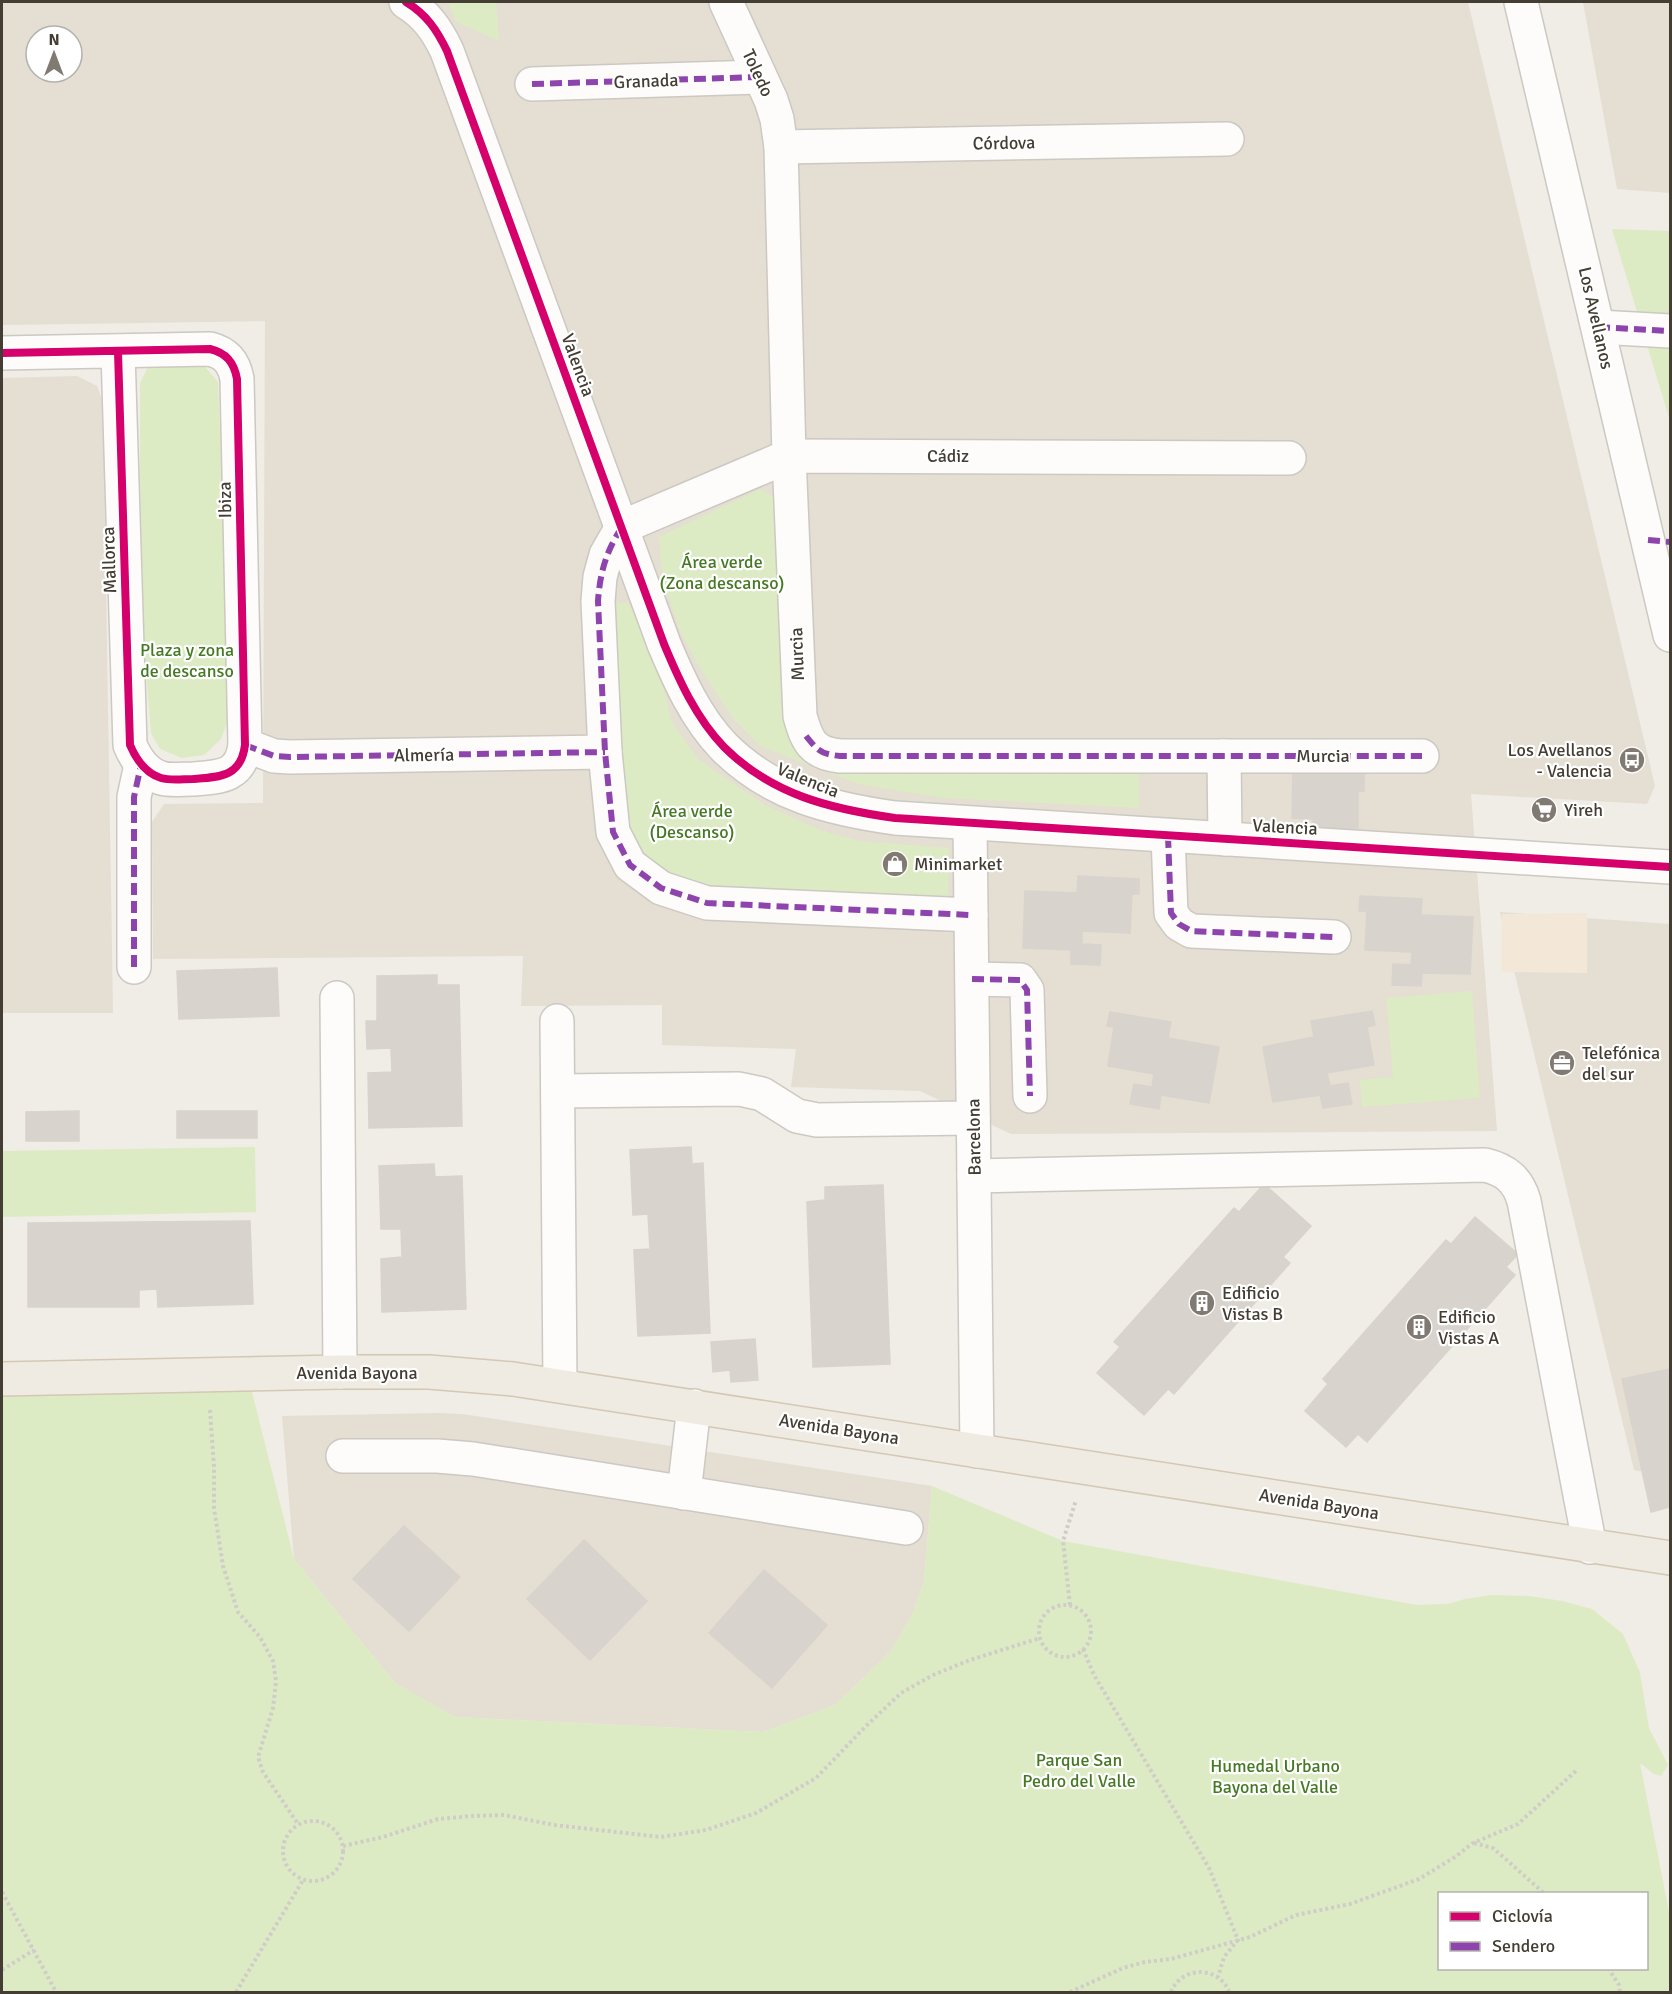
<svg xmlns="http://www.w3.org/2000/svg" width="1672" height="1994" font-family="Signika,sans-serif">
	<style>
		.residential { fill: #e4ded3; fill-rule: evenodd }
		.commercial { fill: #f3e7d8 }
		.green { fill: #ddebc4; fill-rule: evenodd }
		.building { fill: #d8d3cd; stroke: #d8d3cc; stroke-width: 1.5 }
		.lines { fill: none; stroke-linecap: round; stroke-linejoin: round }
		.minor-casing { stroke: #ccc8c2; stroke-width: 36 }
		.major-casing { stroke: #d3c8b3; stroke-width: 36 }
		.path { stroke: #d0cdc9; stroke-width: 4; stroke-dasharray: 3 3; stroke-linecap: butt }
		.minor { stroke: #fdfcfb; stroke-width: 33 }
		.major { stroke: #f0ebe2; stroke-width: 33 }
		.quiet { stroke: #8e44ad; stroke-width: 6; stroke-dasharray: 12 6; stroke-linecap: butt }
		.cycleway-casing { stroke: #fff; stroke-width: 11 }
		.cycleway { stroke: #d6006c; stroke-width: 8 }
		.labels { text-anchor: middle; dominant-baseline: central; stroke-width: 4.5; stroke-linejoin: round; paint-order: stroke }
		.street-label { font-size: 18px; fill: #443d33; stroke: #fff }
		.park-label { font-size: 18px; fill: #467924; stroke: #fff }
		.poi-label { font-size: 18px; fill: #443d33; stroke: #fff; text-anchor: start }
	</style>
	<rect width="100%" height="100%" fill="#f0ece6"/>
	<g class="residential">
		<path d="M 2,2 L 1468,2 L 1655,786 L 1647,804 L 1471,794 L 1497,1131 L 1011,1134 L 920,1091 L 791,1087 L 796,1049 L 662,1045 L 662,1005 L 521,1006 L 523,956 L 153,959 L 152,822 L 164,804 L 263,803 L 265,321 L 2,325 ZM 36,36 L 72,36 L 72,72 L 36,72 Z"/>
		<path d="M 1583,2 L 1670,2 L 1670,193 L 1617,189 Z"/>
		<path d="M 77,376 L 97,386 L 103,402 L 113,1013 L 2,1013 L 2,378 Z"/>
		<path d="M 1500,912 L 1670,924 L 1670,1477 L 1634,1470 Z"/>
		<path d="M 440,1413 L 462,1414 L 932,1486 L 924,1581 L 913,1613 L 891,1651 L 835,1705 L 763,1732 L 455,1717 L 395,1683 L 294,1559 L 282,1416 Z"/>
	</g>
	<path class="commercial" d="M 1587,913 L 1587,973 L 1501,972 L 1502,914 Z"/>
	<g class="green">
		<path d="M 448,2 L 496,2 L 499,41 L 456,22 Z"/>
		<path d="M 1612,229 L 1670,231 L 1670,421 Z"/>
		<path d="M 199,360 L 218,382 L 231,712 L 221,739 L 204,755 L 182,758 L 160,749 L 151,733 L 145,662 L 140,481 L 140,384 L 149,364 Z"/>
		<path d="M 760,489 L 774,497 L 795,743 L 1139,769 L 1139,808 L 943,798 L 858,784 L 760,746 L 731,716 L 700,668 L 679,629 L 662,575 L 659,537 Z"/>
		<path d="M 628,602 L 661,673 L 671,721 L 699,760 L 765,805 L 823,831 L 860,841 L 949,848 L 948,904 L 733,889 L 683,879 L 653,861 L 626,834 L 611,604 Z"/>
		<path d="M 1472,991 L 1480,1098 L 1362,1107 L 1360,1080 L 1393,1077 L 1386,998 Z"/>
		<path d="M 255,1147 L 256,1212 L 2,1217 L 2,1151 Z"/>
		<path d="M 251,1388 L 294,1559 L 395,1683 L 456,1717 L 763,1732 L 835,1705 L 891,1651 L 913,1613 L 924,1581 L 932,1486 L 1063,1541 L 1417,1605 L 1448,1604 L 1465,1599 L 1492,1595 L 1529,1596 L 1562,1601 L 1592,1609 L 1623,1634 L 1640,1673 L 1649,1728 L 1668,1765 L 1661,1776 L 1654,1774 L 1640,1763 L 1670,1917 L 1670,1992 L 2,1992 L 2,1397 ZM 1440,1894 L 1646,1894 L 1646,1968 L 1440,1968 Z"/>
	</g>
	<g class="building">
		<path d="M 1293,769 L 1364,769 L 1364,791 L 1358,791 L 1358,828 L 1313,828 L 1313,819 L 1292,818 Z"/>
		<path d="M 1078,876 L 1139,879 L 1139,894 L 1132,894 L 1130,933 L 1082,931 L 1082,944 L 1101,945 L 1100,965 L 1071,964 L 1071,950 L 1023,948 L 1025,891 L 1077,893 Z"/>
		<path d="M 1360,896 L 1422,899 L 1421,915 L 1473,917 L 1470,974 L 1422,973 L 1421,986 L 1392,985 L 1393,964 L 1411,965 L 1412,952 L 1365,950 L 1367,911 L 1359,911 Z"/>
		<path d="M 277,968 L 279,1016 L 179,1019 L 177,971 Z"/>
		<path d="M 437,975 L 437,985 L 459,985 L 462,1126 L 369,1128 L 368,1073 L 392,1072 L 391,1048 L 367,1049 L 366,1021 L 377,1021 L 377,976 Z"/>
		<path d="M 1372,1011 L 1375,1025 L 1367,1027 L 1374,1065 L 1327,1073 L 1330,1086 L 1348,1083 L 1352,1104 L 1323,1108 L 1320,1095 L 1273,1102 L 1263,1047 L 1314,1037 L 1311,1021 Z"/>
		<path d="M 1110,1012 L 1171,1022 L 1168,1038 L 1219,1047 L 1209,1103 L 1161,1095 L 1159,1109 L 1130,1104 L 1134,1084 L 1152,1087 L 1154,1074 L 1108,1066 L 1114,1027 L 1107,1026 Z"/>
		<path d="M 79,1111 L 79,1141 L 26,1141 L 26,1112 Z"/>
		<rect x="177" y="1111" width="80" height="27"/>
		<path d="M 691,1147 L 692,1164 L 703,1163 L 710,1333 L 638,1336 L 634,1250 L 650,1249 L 648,1214 L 633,1215 L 630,1150 Z"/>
		<path d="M 434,1164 L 435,1177 L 462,1176 L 466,1309 L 382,1312 L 381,1259 L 402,1257 L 401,1229 L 381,1229 L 379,1166 Z"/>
		<path d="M 1264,1184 L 1311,1226 L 1283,1257 L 1290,1263 L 1174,1394 L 1168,1389 L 1144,1415 L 1097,1373 L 1120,1347 L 1114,1342 L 1234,1208 L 1239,1212 Z"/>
		<path d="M 883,1185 L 890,1364 L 813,1367 L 807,1202 L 825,1200 L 825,1187 Z"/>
		<path d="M 1475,1217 L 1518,1254 L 1506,1267 L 1515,1275 L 1367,1442 L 1358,1434 L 1346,1447 L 1305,1411 L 1328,1384 L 1323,1379 L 1446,1240 L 1451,1244 Z"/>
		<path d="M 250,1221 L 253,1304 L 158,1307 L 157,1289 L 139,1290 L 139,1307 L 28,1307 L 28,1223 Z"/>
		<path d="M 755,1339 L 758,1380 L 731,1382 L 730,1370 L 713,1372 L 711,1342 Z"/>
		<path d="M 1670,1369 L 1670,1507 L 1651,1512 L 1622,1379 Z"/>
		<path d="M 404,1526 L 460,1577 L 409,1631 L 353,1579 Z"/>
		<path d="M 584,1540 L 647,1601 L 590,1660 L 527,1599 Z"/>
		<path d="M 764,1570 L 827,1625 L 772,1688 L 709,1633 Z"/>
	</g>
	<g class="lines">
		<g class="minor-casing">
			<g id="minor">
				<path d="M 406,2 C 426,14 437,30 447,51 L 664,644 C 679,680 696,718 724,747 C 772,795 831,809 895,818 L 1670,867"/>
				<path d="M 726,2 L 771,100 L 777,119 L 781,147 L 789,456 L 800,716 C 807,741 812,753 840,756 L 1422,756"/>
				<path d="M 1521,2 L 1670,635"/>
				<path d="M 532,84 L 759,77"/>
				<path d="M 781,147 L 1227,139"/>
				<path d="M 1598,327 L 1670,331"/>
				<path d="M 2,353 L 210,349 C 226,353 234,362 237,379 L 245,745 C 241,777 220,777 193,779 C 183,779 171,781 161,778 C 145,773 136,759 130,745 L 118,352"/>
				<path d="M 245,745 L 274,756 L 290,757 L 605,752"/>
				<path d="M 1224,756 L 1225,839"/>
				<path d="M 970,824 L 977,1451"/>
				<path d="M 1168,836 L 1171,913 L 1179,924 L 1191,931 L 1334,937"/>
				<path d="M 971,915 L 707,903 L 661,888 L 630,865 L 613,832 L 605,752 L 598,601 L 600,577 L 606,555 L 622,527 L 789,456 L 1289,458"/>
				<path d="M 134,967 L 134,797 L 141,765"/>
				<path d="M 972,979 L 1020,980 L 1027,990 L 1030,1096"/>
				<path d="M 337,998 L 340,1372"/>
				<path d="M 557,1021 L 560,1385"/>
				<path d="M 558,1091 L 739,1089 L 762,1094 L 797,1116 L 817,1120 L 973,1118"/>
				<path d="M 974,1176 L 1485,1165 C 1506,1170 1518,1180 1524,1201 L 1590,1547"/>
				<path d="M 343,1456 L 437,1456 L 473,1459 L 906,1528"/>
				<path d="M 684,1493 L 694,1406"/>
			</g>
		</g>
		<g class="major-casing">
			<path id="major" d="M 2,1379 L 340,1372 L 429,1372 L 513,1379 L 1670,1558"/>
		</g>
		<g class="path">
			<path d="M 210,1410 L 214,1467 L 214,1508 L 223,1566 L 238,1612 L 260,1637 L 273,1661 L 276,1681 L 273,1708 L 258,1757 L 263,1772 L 298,1824"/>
			<path d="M 1070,1605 L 1063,1541 L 1076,1500"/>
			<circle cx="1065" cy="1631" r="26"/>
			<path d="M 1083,1649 L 1094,1675 L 1209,1868 L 1238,1940 L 1224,1957 L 1218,1977"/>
			<circle cx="313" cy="1851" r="30"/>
			<path d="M 1474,1843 L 1493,1848 L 1545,1894"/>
			<path d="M 343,1846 L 383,1837 L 438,1819 L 472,1816 L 504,1815 L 554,1825 L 661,1837 L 706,1830 L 756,1813 L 816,1778 L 865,1727 L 901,1693 L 933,1675 L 970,1660 L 1040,1638"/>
			<path d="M 2,1892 L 56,1992"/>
			<path d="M 1608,1968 L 1619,1985 L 1620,1992"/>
			<path d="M 2,1970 L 34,1950"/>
			<path d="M 236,1992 L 303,1880"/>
			<path d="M 1070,1992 L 1123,1968 L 1145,1962 L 1171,1959 L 1250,1937 L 1296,1915 L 1350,1904 L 1419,1879 L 1455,1857 L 1473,1843 L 1518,1824 L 1578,1769"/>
			<path d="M 1171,1992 C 1181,1966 1219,1965 1229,1992"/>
		</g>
		<use href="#minor" class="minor"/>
		<use href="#major" class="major"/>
		<g class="quiet">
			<path d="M 532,84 L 759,77"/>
			<path d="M 1598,327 L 1670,331"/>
			<path d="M 622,527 C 606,551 600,573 598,601 L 605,752 L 613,832 L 630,865 L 661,888 L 707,903 L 971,915"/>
			<path d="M 1648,540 L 1670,542"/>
			<path d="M 806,736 C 818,751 821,754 840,756 L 1422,756"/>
			<path d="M 245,745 L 274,756 L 290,757 L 605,752"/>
			<path d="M 1168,836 L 1171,913 L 1179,924 L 1191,931 L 1334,937"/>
			<path d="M 134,967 L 134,797 L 141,765"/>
			<path d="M 972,979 L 1020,980 L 1027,990 L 1030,1096"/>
		</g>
		<g class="cycleway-casing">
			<g id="cycleway">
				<path d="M 406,2 C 426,14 437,30 447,51 L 664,644 C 679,680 696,718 724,747 C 772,795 831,809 895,818 L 1670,867"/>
				<path d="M 2,353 L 210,349 C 226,353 234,362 237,379 L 245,745 C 241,777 220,777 193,779 C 183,779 171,781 161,778 C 145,773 136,759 130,745 L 118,352"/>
			</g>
		</g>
		<use href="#cycleway" class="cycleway"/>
	</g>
	<defs>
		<g id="bus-disc" transform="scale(1.35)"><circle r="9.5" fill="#807a72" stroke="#fff"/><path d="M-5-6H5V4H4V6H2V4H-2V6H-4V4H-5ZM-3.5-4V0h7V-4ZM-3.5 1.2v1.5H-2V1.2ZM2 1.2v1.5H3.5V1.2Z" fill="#fff"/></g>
		<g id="supermarket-disc" transform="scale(1.35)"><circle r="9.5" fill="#807a72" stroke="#fff"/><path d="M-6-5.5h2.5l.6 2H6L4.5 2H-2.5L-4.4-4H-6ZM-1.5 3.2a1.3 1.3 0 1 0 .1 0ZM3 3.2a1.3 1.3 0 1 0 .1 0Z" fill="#fff"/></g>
		<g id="shop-disc" transform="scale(1.35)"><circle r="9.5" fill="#807a72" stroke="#fff"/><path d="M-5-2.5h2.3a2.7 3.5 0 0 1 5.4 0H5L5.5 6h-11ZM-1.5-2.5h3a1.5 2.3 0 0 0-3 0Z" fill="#fff"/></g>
		<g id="office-disc" transform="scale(1.35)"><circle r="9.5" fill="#807a72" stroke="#fff"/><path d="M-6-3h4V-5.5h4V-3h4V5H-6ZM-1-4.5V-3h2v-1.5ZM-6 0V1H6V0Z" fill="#fff"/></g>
		<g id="building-disc" transform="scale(1.35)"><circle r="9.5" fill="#807a72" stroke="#fff"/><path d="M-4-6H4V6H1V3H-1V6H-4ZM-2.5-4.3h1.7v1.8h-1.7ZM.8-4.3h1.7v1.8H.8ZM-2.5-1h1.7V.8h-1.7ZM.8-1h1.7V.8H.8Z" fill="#fff"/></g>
	</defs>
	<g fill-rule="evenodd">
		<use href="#bus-disc" x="1632" y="760"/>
		<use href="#supermarket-disc" x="1544" y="810"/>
		<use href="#shop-disc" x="895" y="864"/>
		<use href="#office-disc" x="1562" y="1063"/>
		<use href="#building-disc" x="1202" y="1303"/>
		<use href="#building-disc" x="1419" y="1327"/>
	</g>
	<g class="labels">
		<g class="street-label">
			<text transform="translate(758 73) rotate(65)">Toledo</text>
			<text transform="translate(646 81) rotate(-2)">Granada</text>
			<text transform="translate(1004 143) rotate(-1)">Córdova</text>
			<text transform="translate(1596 318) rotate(77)">Los Avellanos</text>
			<text transform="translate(578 365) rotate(70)">Valencia</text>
			<text x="948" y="456">Cádiz</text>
			<text transform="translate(225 500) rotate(-91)">Ibiza</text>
			<text transform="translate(109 560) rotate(-92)">Mallorca</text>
			<text transform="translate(797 654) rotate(-92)">Murcia</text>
			<text transform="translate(424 755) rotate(-1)">Almería</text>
			<text x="1323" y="756">Murcia</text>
			<text transform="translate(808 780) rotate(22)">Valencia</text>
			<text transform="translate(1285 827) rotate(3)">Valencia</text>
			<text transform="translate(974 1137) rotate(-91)">Barcelona</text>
			<text x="357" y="1373">Avenida Bayona</text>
			<text transform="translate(839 1429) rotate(9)">Avenida Bayona</text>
			<text transform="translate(1319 1504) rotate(9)">Avenida Bayona</text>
		</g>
		<g class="park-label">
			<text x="722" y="562">Área verde<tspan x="722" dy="21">(Zona descanso)</tspan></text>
			<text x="187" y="650">Plaza y zona<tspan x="187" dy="21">de descanso</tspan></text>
			<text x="692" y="811">Área verde<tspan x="692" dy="21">(Descanso)</tspan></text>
			<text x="1079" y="1760">Parque San<tspan x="1079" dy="21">Pedro del Valle</tspan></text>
			<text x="1275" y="1766">Humedal Urbano<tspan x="1275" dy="21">Bayona del Valle</tspan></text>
		</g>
		<g class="poi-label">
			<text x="1612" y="750" text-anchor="end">Los Avellanos<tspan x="1612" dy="21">- Valencia</tspan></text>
			<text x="1564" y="810">Yireh</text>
			<text x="914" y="864">Minimarket</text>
			<text x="1582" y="1053">Telefónica<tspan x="1582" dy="21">del sur</tspan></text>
			<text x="1222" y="1293">Edificio<tspan x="1222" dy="21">Vistas B</tspan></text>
			<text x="1438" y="1317">Edificio<tspan x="1438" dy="21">Vistas A</tspan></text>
		</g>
	</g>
	<rect width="1672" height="1994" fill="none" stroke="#443d33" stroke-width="6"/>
	<rect x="1438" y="1892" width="210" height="78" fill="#ffffff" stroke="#b4b1ad" stroke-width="1.5"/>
	<rect x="1450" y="1912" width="30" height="9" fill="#d6006c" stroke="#b4b1ad" stroke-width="1.5"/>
	<text x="1492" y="1922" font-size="18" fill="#443d33">Ciclovía</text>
	<rect x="1450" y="1942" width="30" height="9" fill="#8e44ad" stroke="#b4b1ad" stroke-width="1.5"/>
	<text x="1492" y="1952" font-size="18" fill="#443d33">Sendero</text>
	<g transform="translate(54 54)"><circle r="28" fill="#ffffff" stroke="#b4b1ad" stroke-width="1.5"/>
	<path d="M0-4.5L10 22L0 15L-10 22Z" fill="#807a72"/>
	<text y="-9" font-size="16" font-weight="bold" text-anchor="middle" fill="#443d33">N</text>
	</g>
</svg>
